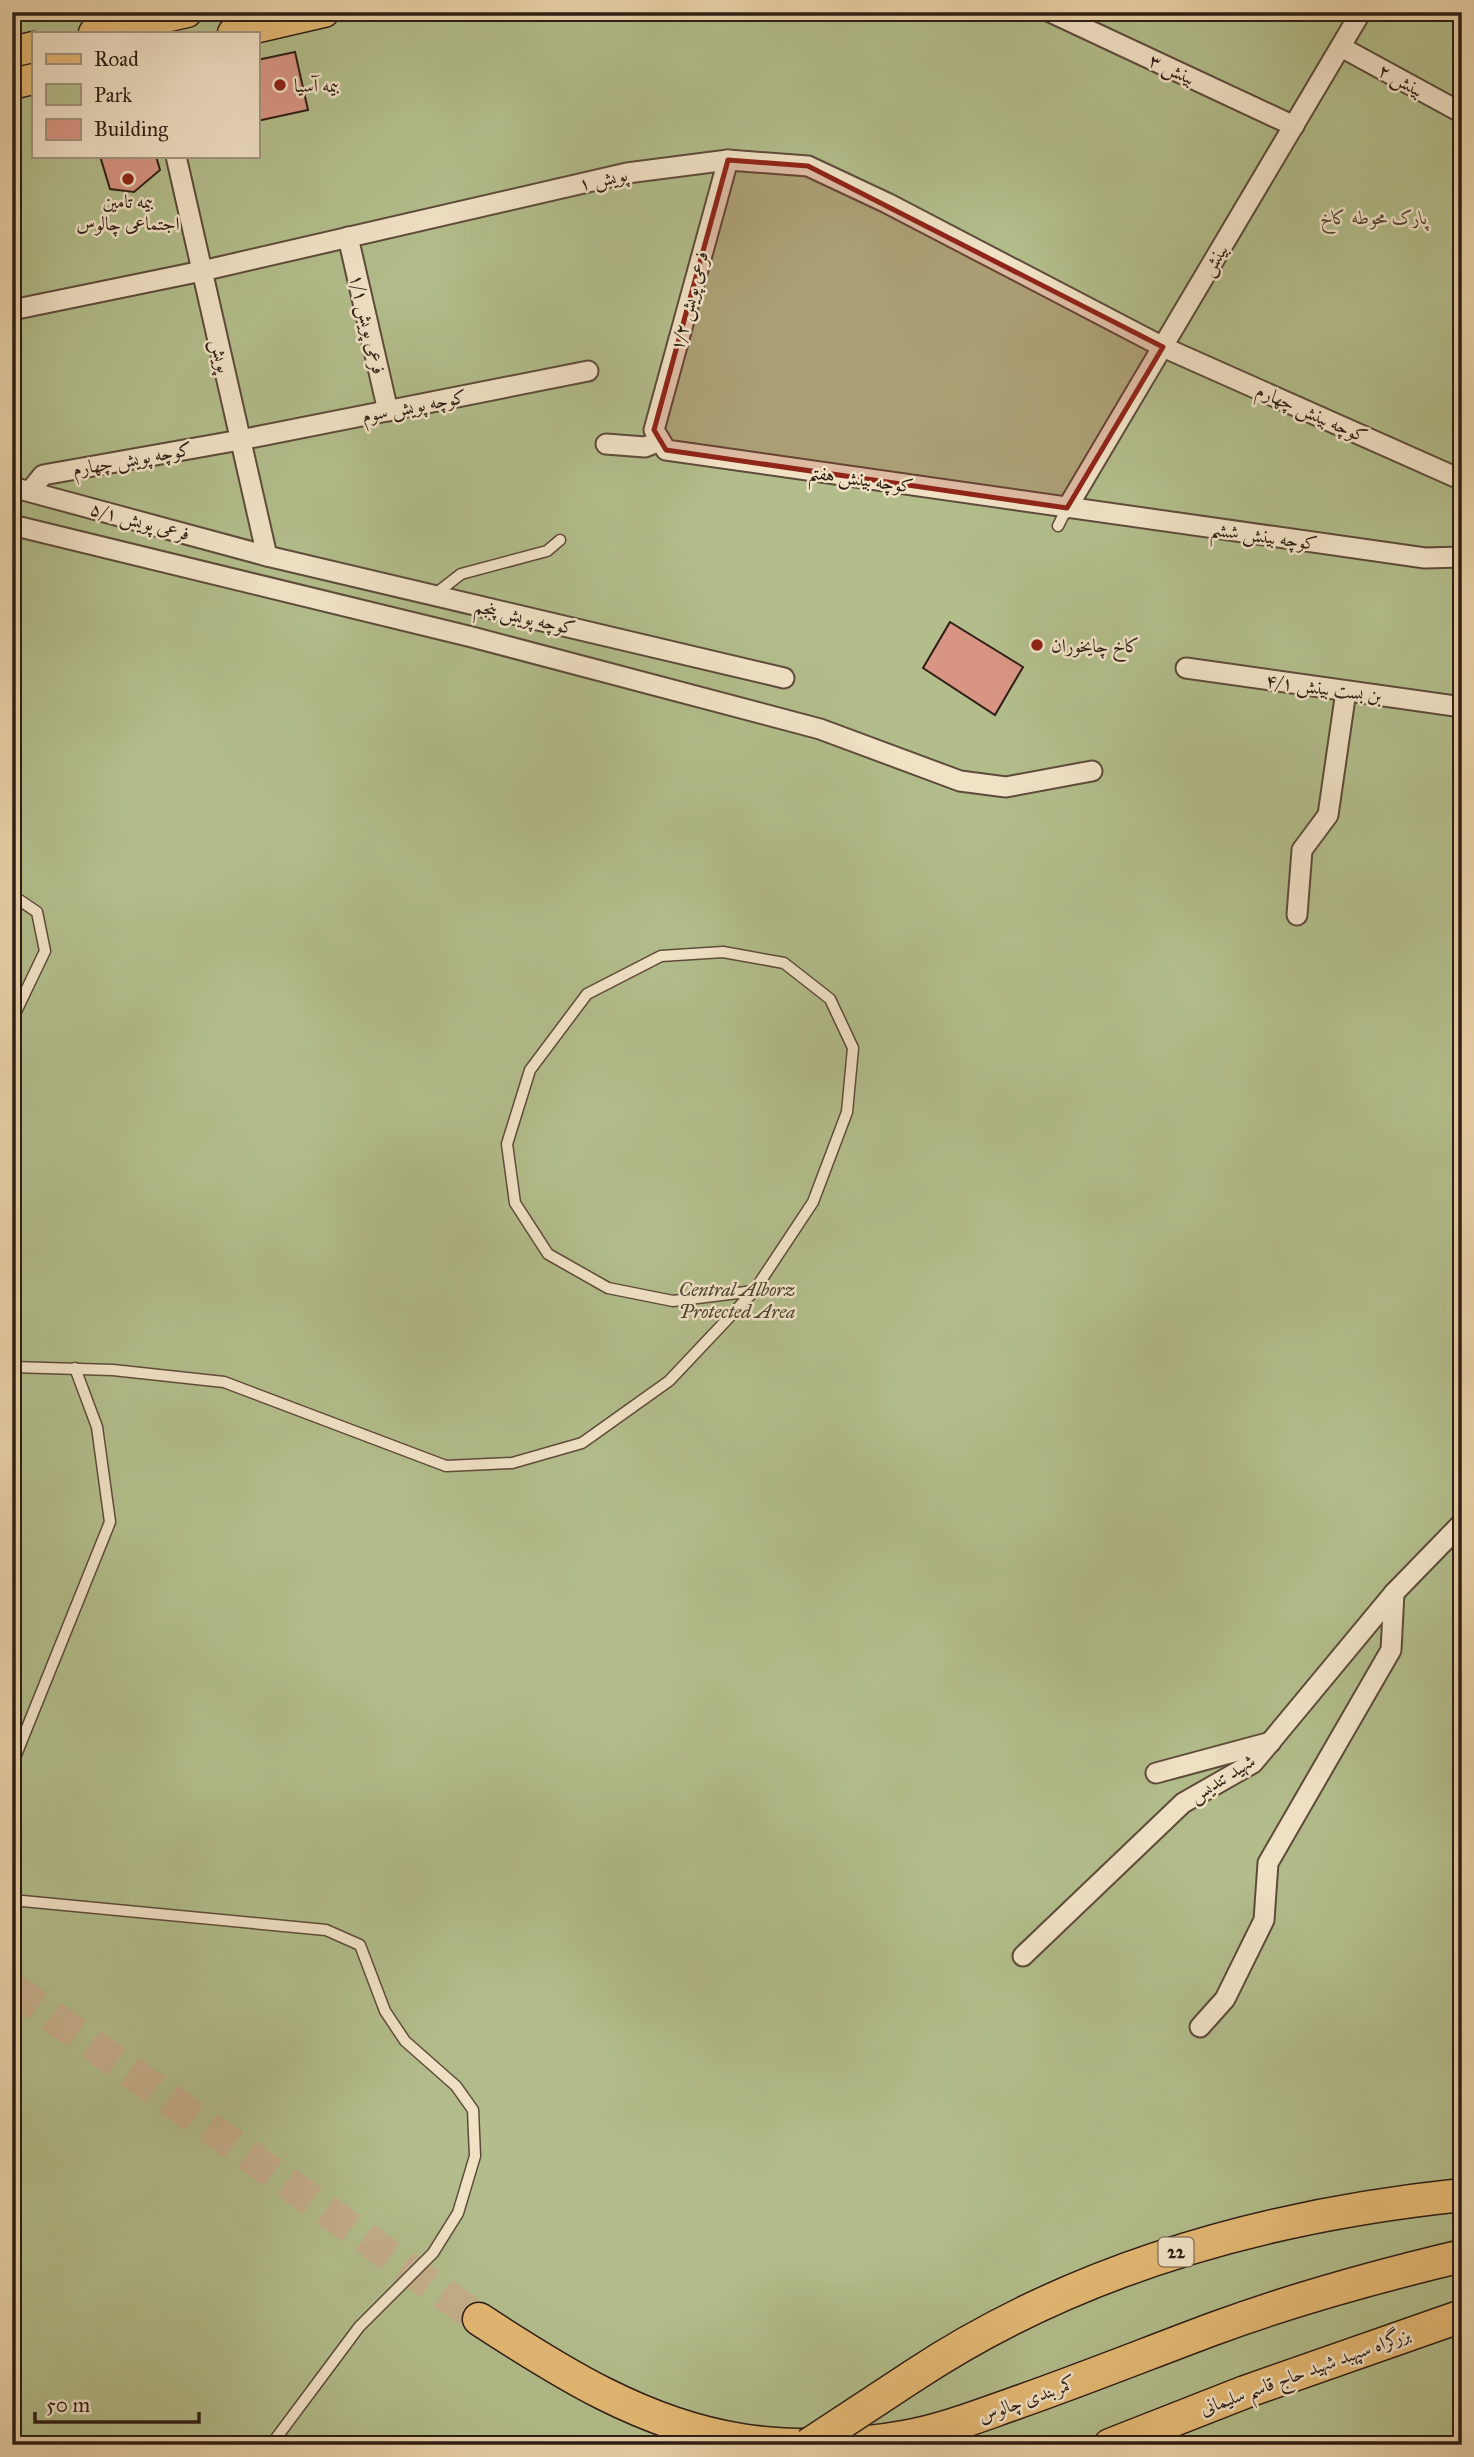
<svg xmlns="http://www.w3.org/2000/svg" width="1474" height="2457" font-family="'IM FELL Great Primer',Amiri,serif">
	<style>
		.green { fill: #b2bd8b; stroke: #706e50; stroke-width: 2; fill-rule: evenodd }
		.building { fill: #d89583; stroke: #2e1e15; stroke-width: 2 }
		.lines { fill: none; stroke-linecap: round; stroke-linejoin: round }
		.trunk-tunnel { stroke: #c4ae8b; stroke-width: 32; stroke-dasharray: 32 16; stroke-linecap: butt }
		.service-casing { stroke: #5d4b3a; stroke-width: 13 }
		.minor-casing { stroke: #5d4b3a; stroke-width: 23 }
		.primary-casing { stroke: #2e1e15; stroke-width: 33 }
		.trunk-casing { stroke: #2e1e15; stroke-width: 35 }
		.service { stroke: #f1e2c6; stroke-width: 10 }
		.minor { stroke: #f1e2c6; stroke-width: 19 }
		.primary { stroke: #e4b974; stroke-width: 30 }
		.trunk { stroke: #e4b974; stroke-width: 32 }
		.trunk-bridge-casing { stroke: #2e1e15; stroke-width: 35; stroke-linecap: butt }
		.trunk-bridge { stroke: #e4b974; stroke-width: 32 }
		.marked { fill: #8f2418; fill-opacity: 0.2; stroke: #8f2418; stroke-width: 5; stroke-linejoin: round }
		.poi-dot { fill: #8f2418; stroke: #f1e2c6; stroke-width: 2.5 }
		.labels { text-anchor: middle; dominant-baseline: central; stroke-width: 5; stroke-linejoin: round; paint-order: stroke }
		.shield { fill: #f1e2c6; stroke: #68594a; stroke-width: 2 }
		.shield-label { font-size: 18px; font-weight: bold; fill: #2e1e15 }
		.street-label { font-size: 19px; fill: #2e1e15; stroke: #f1e2c6 }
		.poi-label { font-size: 19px; fill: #2e1e15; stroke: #f1e2c6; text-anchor: start }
		.park-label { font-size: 19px; font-style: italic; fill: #4f4632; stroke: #f1e2c6 }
	</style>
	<rect width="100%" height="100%" fill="#e9d2a8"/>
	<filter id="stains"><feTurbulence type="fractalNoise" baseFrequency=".00286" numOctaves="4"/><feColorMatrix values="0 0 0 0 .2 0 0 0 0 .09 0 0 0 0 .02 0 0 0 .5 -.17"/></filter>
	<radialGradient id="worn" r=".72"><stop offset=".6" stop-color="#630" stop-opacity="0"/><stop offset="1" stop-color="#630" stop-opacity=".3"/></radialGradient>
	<path class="green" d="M 12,12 L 1462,12 L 1462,2445 L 12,2445 ZM 33,33 L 257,33 L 257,156 L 33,156 Z"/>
	<g class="building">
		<path d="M 295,52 L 308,110 L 257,121 L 257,60 Z"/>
		<path d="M 100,156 L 156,156 L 160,170 L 134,192 L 110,189 Z"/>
		<path d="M 950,622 L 1023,667 L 995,715 L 923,668 Z"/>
	</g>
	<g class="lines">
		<path class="trunk-tunnel" d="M 12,1988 L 479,2319"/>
		<g class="service-casing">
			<g id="service">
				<path d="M 1058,526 L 1067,508"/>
				<path d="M 434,595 L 461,574 L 547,551 L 560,540"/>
				<path d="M 12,895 L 37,912 L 45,951 L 12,1020"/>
				<path d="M 12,1367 L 113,1370 L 224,1382 L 446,1466 L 512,1463 L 582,1443 L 669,1381 L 754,1291 L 813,1202 L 847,1112 L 853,1048 L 830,999 L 784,963 L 723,952 L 661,956 L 587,994 L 530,1070 L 507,1144 L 515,1203 L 548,1254 L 608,1288 L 673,1301 L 754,1291"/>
				<path d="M 12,1765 L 110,1522 L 97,1427 L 75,1368"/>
				<path d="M 12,1900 L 326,1930 L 360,1945 L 385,2011 L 405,2041 L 456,2086 L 473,2110 L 475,2156 L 458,2213 L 433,2253 L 359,2327 L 271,2445"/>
			</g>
		</g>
		<g class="minor-casing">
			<g id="minor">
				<path d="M 1050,12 L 1294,126"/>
				<path d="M 1341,47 L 1462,113"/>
				<path d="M 176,156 L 267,556"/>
				<path d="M 728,160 L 654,430 L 666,450 L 1425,558 L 1462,557"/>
				<path d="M 348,237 L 388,411"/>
				<path d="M 12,310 L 202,271 L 627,173 L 728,160 L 808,166 L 887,203 L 1163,347 L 1462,480"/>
				<path d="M 606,444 L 645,447 L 660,441"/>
				<path d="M 12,487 L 267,556 L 784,678"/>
				<path d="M 30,491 L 43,475 L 240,440 L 588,371"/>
				<path d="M 1067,508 L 1361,12"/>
				<path d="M 12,525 L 472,637 L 820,729 L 960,781 L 1006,787 L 1092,771"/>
				<path d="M 1186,668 L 1462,707"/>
				<path d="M 1297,915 L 1302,850 L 1328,815 L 1346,691"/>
				<path d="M 1156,1773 L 1271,1742"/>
				<path d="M 1023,1956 L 1183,1803 L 1253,1763 L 1394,1593 L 1462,1523"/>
				<path d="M 1200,2027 L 1225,1999 L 1264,1920 L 1268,1863 L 1391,1650 L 1394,1593"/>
			</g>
		</g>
		<g class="primary-casing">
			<g id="primary">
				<path d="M 94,33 L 187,12"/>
				<path d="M 233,33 L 324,12"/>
				<path d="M 12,52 L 33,47"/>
				<path d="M 12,84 L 33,79"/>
			</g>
		</g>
		<g class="trunk-casing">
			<g id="trunk">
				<path d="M 479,2319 C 560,2372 644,2425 741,2440 C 790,2448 855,2446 904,2437 C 940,2431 976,2417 1010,2405 C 1079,2381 1146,2354 1213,2329 C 1294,2299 1378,2276 1462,2256"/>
				<path d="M 913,2376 C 1076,2268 1268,2215 1462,2195"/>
				<path d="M 1110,2445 L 1245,2392 L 1462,2316"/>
			</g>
		</g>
		<use href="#service" class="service"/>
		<use href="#minor" class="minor"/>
		<use href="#primary" class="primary"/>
		<use href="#trunk" class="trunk"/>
		<g class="trunk-bridge-casing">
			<path id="trunk-bridge" d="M 808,2445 L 913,2376"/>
		</g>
		<use href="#trunk-bridge" class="trunk-bridge"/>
	</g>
	<path class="marked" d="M 728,160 L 808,166 L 1163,347 L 1067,508 L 666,450 L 654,430 Z"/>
	<g class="poi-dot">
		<circle cx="280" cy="85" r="7"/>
		<circle cx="128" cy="179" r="7"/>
		<circle cx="1037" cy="645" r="7"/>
	</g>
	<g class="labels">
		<rect class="shield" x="1158.5" y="2237.5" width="35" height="29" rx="5"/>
		<g class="shield-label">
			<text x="1176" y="2252">22</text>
		</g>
		<g class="street-label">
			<text transform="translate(1172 69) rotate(25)">بینش ۳</text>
			<text transform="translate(1401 80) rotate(29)">بینش ۲</text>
			<text transform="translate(603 179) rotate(-12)">پویش ۱</text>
			<text transform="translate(1214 260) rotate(-59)">بینش</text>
			<text transform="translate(689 301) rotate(-75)">فرعی پویش ۱/۲</text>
			<text transform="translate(368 324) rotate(77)">فرعی پویش ۱/۱</text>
			<text transform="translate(221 356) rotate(77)">پویش</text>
			<text transform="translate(414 406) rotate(-11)">کوچه پویش سوم</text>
			<text transform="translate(1312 413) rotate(24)">کوچه بینش چهارم</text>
			<text transform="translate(132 459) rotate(-10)">کوچه پویش چهارم</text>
			<text transform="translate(861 479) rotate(8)">کوچه بینش هفتم</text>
			<text transform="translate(140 521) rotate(15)">فرعی پویش ۵/۱</text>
			<text transform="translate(1264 536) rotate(8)">کوچه بینش ششم</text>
			<text transform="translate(525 617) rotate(13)">کوچه پویش پنجم</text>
			<text transform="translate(1324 688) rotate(8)">بن بست بینش ۴/۱</text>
			<text transform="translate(1222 1778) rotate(-32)">شهید تندیس</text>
			<text transform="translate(1305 2371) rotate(-20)">بزرگراه سپهبد شهید حاج قاسم سلیمانی</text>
			<text transform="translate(1027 2399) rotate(-20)">کمربندی چالوس</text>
		</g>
		<g class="poi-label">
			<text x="294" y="85">بیمه آسیا</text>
			<text x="128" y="201" text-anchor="middle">بیمه تامین<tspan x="128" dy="22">اجتماعی چالوس</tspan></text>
			<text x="1051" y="645">کاخ چایخوران</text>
		</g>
		<g class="park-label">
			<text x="1374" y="217">پارک محوطه کاخ</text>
			<text x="737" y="1289">Central Alborz<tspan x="737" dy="22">Protected Area</tspan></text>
		</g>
	</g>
	<rect width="1474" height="2457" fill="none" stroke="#e9d2a8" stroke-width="42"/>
	<rect x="14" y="14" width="1446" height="2429" fill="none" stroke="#2e1e15" stroke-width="3.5"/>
	<rect x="21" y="21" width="1432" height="2415" fill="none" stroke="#2e1e15" stroke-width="2"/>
	<rect x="32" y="32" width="228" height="126" fill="#f1e2c6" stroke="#a3947f" stroke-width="2"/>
	<rect x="46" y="54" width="35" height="10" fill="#e4b974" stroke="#a3947f" stroke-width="2"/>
	<text x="94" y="66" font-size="21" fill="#2e1e15">Road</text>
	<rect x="46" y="84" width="35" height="21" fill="#b2bd8b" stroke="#a3947f" stroke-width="2"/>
	<text x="94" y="102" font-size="21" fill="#2e1e15">Park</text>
	<rect x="46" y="119" width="35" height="21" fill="#d89583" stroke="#a3947f" stroke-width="2"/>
	<text x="94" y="136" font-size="21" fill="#2e1e15">Building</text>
	<path d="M35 2412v10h164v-10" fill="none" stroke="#2e1e15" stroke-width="3.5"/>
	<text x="46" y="2412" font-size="21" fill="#2e1e15" stroke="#f1e2c6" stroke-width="5" paint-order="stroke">50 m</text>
	<rect width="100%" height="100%" filter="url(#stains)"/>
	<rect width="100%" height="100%" fill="url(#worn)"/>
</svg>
